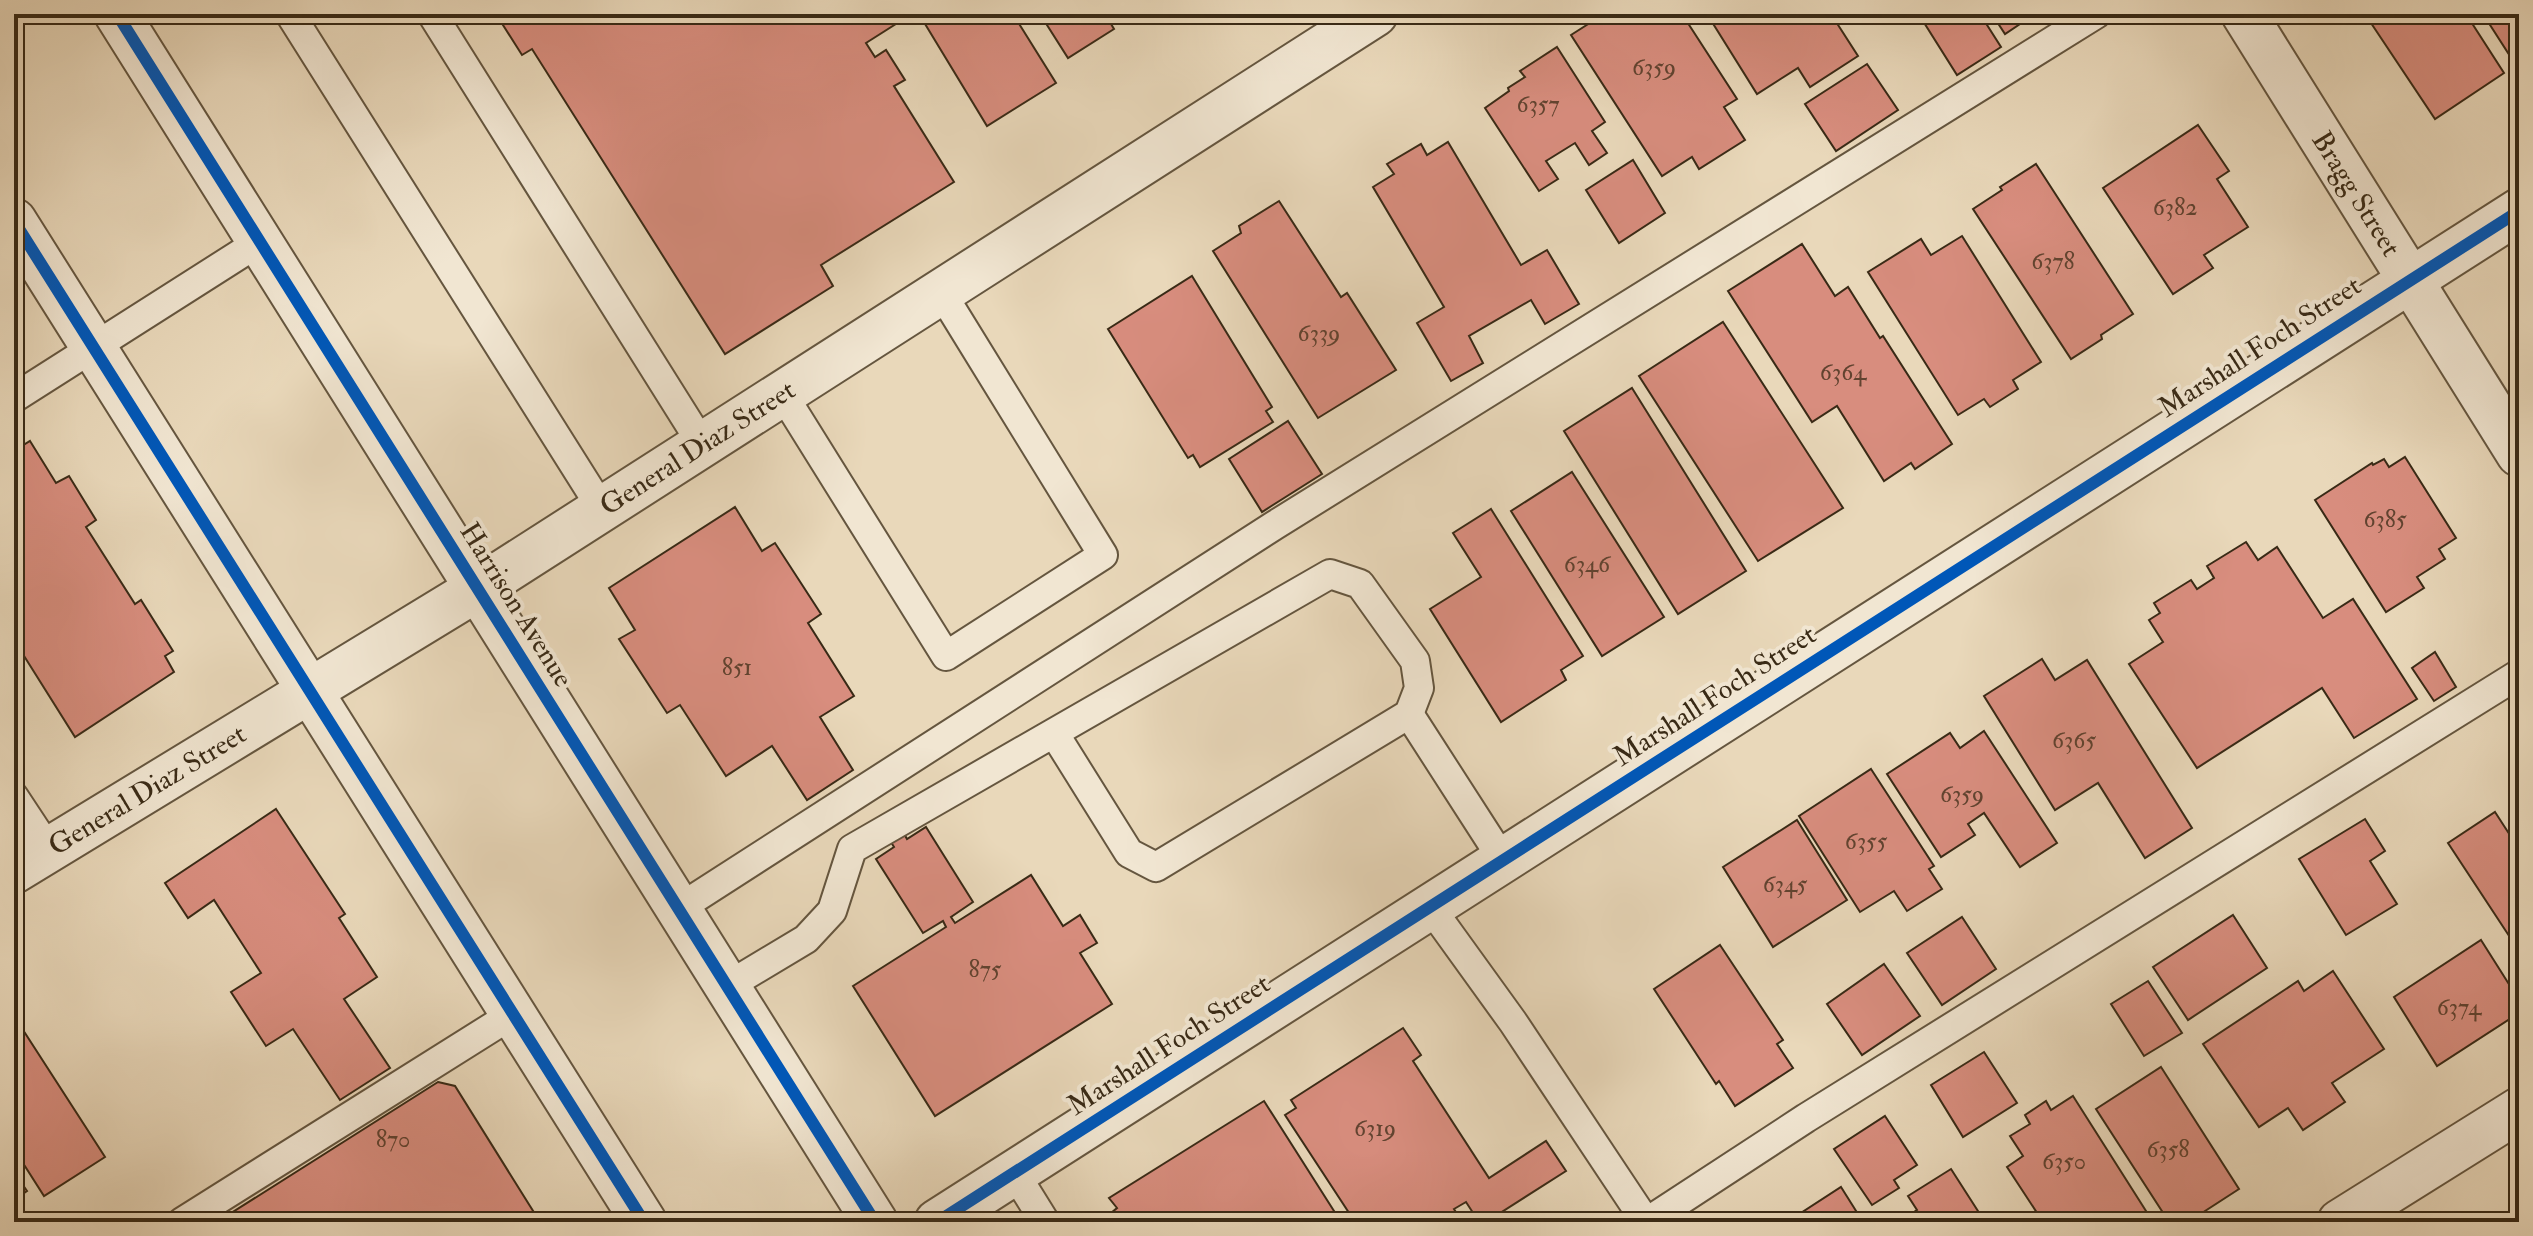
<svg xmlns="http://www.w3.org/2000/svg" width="2533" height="1236" font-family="'IM FELL Double Pica',serif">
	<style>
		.building { fill: #d88d7e; stroke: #392a16; stroke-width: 2 }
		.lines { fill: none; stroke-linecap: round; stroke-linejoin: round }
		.service-casing { stroke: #65563f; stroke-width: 32 }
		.minor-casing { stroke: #65563f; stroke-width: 48 }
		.tertiary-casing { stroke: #65563f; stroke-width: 48 }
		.service { stroke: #f1e6d2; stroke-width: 28 }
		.minor { stroke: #f1e6d2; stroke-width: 44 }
		.tertiary { stroke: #f1e6d2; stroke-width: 44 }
		.cycleway-casing { stroke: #f1e6d2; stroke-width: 17 }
		.cycleway { stroke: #0057b8; stroke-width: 12 }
		.labels { text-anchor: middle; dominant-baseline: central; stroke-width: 8; stroke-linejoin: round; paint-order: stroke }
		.number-label { font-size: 24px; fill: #614330 }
		.street-label { font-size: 28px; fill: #392a16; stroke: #f1e6d2 }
	</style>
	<rect width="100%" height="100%" fill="#e9d8ba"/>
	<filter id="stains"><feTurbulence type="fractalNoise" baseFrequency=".0025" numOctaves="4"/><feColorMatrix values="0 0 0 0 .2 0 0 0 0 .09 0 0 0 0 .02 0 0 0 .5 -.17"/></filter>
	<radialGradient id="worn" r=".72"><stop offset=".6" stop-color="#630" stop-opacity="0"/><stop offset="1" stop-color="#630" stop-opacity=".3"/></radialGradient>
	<g class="building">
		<path d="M 496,14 L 893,14 L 899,22 L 866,43 L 875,57 L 886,50 L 905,80 L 894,86 L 954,182 L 821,265 L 833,286 L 725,354 L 532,49 L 522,55 Z"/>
		<path d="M 919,14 L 1013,14 L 1056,83 L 987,126 Z"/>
		<path d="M 1040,14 L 1105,14 L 1114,29 L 1068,58 Z"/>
		<path d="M 1604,14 L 1682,14 L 1737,99 L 1724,107 L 1745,140 L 1699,169 L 1692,157 L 1662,176 L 1571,35 Z"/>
		<path d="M 1707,14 L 1831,14 L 1858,56 L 1810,87 L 1798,68 L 1757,94 Z"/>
		<path d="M 1934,14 L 1980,14 L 2001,47 L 1957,75 L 1923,21 Z"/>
		<path d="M 1992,14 L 2031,14 L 2032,16 L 2005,34 Z"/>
		<path d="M 2365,14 L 2466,14 L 2504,73 L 2435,119 Z"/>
		<path d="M 2483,14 L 2519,14 L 2519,70 Z"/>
		<path d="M 1557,47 L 1605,122 L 1592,131 L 1607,153 L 1589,165 L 1575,143 L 1546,161 L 1558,179 L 1539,191 L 1485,108 L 1509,91 L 1508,88 L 1525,77 L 1520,71 Z"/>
		<path d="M 1867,64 L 1898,110 L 1836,151 L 1805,104 Z"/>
		<path d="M 2198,125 L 2229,171 L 2217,179 L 2248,227 L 2204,255 L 2213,268 L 2173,294 L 2103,188 Z"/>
		<path d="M 1448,142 L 1521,265 L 1547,250 L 1579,304 L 1545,324 L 1531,300 L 1469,336 L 1483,363 L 1451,381 L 1417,323 L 1444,307 L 1373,187 L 1394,174 L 1387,164 L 1421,144 L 1427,155 Z"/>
		<path d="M 1633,160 L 1665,213 L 1619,243 L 1586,190 Z"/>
		<path d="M 2036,164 L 2133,314 L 2101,335 L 2102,339 L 2071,359 L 1973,209 L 2002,190 L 2000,187 Z"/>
		<path d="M 1279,201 L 1341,297 L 1347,293 L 1396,370 L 1318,418 L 1213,251 L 1241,233 L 1239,226 Z"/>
		<path d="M 1962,236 L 2041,362 L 2013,380 L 2018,389 L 1990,407 L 1984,399 L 1958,415 L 1868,272 L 1921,239 L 1931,255 Z"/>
		<path d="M 1802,244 L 1835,296 L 1848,287 L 1880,338 L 1883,336 L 1952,444 L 1915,469 L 1911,463 L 1884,481 L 1837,406 L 1812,422 L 1728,291 Z"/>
		<path d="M 1192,276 L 1272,407 L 1266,411 L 1273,422 L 1200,467 L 1193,455 L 1188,458 L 1108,329 Z"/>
		<path d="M 1723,322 L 1843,508 L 1758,561 L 1639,376 Z"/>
		<path d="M 1632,388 L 1746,571 L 1678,614 L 1564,431 Z"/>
		<path d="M 1288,421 L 1322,474 L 1262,512 L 1229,459 Z"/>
		<path d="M 30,441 L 56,483 L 69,476 L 96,520 L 86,527 L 135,604 L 141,600 L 173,651 L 165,656 L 174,672 L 75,737 L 14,640 L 14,451 Z"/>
		<path d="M 2405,457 L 2456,538 L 2439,549 L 2445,559 L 2417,577 L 2424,588 L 2386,612 L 2315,500 L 2372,463 L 2373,465 L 2384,459 L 2389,467 Z"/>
		<path d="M 1572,472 L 1664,617 L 1602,656 L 1511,511 Z"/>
		<path d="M 735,507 L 762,551 L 775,543 L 821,614 L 808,623 L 854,696 L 820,717 L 853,770 L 807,800 L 772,746 L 726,776 L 680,705 L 667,713 L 619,639 L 635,630 L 609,588 Z"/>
		<path d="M 1491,509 L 1583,656 L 1561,670 L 1566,680 L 1501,722 L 1430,609 L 1481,577 L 1453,533 Z"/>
		<path d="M 2246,542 L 2258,560 L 2277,547 L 2323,618 L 2353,599 L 2417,699 L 2354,738 L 2322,688 L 2197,768 L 2129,664 L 2163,642 L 2149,620 L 2160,613 L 2154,603 L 2191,580 L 2197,589 L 2214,578 L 2207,566 Z"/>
		<path d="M 2435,652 L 2456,687 L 2434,701 L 2412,668 Z"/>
		<path d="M 2042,659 L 2055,680 L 2087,660 L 2192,828 L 2145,858 L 2098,783 L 2055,810 L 1984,696 Z"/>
		<path d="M 1984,731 L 2057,843 L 2020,867 L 1984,813 L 1968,824 L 1975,835 L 1941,857 L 1887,774 L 1950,733 L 1960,748 Z"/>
		<path d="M 1871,769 L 1934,866 L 1929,869 L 1942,889 L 1907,911 L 1894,891 L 1860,912 L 1799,816 Z"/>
		<path d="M 276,809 L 345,914 L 339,918 L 377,977 L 344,999 L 390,1068 L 340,1100 L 293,1029 L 266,1046 L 231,992 L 261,973 L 214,900 L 188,918 L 165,883 Z"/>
		<path d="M 2495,812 L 2519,849 L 2519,951 L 2448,843 Z"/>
		<path d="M 2365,819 L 2385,851 L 2370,861 L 2397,904 L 2346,935 L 2299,859 Z"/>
		<path d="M 1797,820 L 1847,900 L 1773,947 L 1723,867 Z"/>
		<path d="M 926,827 L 973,902 L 951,917 L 955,923 L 1031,875 L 1063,926 L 1080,915 L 1097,943 L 1080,953 L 1112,1004 L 935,1116 L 853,986 L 946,927 L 943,921 L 923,933 L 876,859 L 894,847 L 889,839 L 902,830 L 907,839 Z"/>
		<path d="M 2233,915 L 2267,968 L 2188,1020 L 2153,967 Z"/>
		<path d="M 1962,917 L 1996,969 L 1942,1005 L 1907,953 Z"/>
		<path d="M 2481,940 L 2519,1000 L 2519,1013 L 2437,1066 L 2394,997 Z"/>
		<path d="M 1720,945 L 1783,1040 L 1777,1044 L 1793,1068 L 1735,1106 L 1719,1081 L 1716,1084 L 1654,989 Z"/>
		<path d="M 1884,964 L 1920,1016 L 1862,1055 L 1827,1004 Z"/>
		<path d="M 2333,971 L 2384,1049 L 2332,1083 L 2345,1102 L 2303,1130 L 2288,1108 L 2259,1127 L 2203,1044 L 2298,981 L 2304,991 Z"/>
		<path d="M 2148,981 L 2182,1033 L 2144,1056 L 2111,1004 Z"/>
		<path d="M 14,1016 L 105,1157 L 44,1196 L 14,1149 Z"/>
		<path d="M 1403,1028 L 1421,1055 L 1413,1061 L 1489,1178 L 1546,1141 L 1566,1171 L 1486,1222 L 1479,1222 L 1466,1202 L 1454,1209 L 1462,1222 L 1355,1222 L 1285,1115 L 1296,1108 L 1291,1100 Z"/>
		<path d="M 1984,1052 L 2017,1103 L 1963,1137 L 1931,1085 Z"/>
		<path d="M 2161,1067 L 2239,1189 L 2188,1222 L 2169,1222 L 2096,1109 Z"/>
		<path d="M 438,1082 L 455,1086 L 540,1222 L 217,1222 Z"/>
		<path d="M 2073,1096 L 2153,1222 L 2043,1222 L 2007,1167 L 2023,1156 L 2010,1136 L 2030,1124 L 2025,1115 L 2046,1101 L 2051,1110 Z"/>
		<path d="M 1264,1101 L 1341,1222 L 1100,1222 L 1117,1208 L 1109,1198 Z"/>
		<path d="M 1885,1116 L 1917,1165 L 1894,1180 L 1899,1188 L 1872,1205 L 1834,1149 Z"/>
		<path d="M 1951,1169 L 1985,1222 L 1898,1222 L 1917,1210 L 1908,1196 Z"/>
		<path d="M 14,1172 L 27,1191 L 14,1200 Z"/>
		<path d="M 1841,1187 L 1863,1222 L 1787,1222 Z"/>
	</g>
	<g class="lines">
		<g class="service-casing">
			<g id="service">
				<path d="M 290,14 L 602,509"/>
				<path d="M 432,14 L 702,444"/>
				<path d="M 782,393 L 946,656 L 1103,555 L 941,292"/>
				<path d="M 14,398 L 259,242"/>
				<path d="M 1409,714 L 1503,860"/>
				<path d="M 14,797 L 49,850"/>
				<path d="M 1430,907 L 1513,1022 L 1646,1222"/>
				<path d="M 678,909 L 1275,525 L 2096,14"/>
				<path d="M 726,987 L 806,939 L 832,911 L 852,849 L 1330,574 L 1360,584 L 1415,661 L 1419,688 L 1409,714 L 1156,867 L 1129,853 L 1054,733"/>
				<path d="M 1014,1172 L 1045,1222"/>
				<path d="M 182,1222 L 513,1014"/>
				<path d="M 1647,1222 L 1806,1118 L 2519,674"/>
			</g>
		</g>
		<g class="minor-casing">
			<g id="minor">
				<path id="s1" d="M 2244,14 L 2519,454"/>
				<path id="s2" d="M 14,871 L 477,589 L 1375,14"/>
				<path d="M 937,1222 L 2519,211"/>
				<path d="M 2340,1222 L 2519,1110"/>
			</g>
		</g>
		<g class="tertiary-casing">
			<g id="tertiary">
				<path d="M 117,14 L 875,1222"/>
				<path d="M 14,221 L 644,1222"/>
			</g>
		</g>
		<use href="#service" class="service"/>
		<use href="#minor" class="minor"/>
		<use href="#tertiary" class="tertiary"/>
		<g class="cycleway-casing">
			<g id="cycleway">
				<path d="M 117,14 L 875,1222"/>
				<path d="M 14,221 L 644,1222"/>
				<path d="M 937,1222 L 2519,211"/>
			</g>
		</g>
		<use href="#cycleway" class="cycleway"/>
	</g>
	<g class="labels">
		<g class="number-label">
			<text x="1654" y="67">6359</text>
			<text x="1538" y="104">6357</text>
			<text x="2175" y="207">6382</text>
			<text x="2053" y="261">6378</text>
			<text x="1319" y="333">6339</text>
			<text x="1843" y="372">6364</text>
			<text x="2385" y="519">6385</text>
			<text x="1587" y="564">6346</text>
			<text x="737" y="667">851</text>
			<text x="2074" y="740">6365</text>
			<text x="1962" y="794">6359</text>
			<text x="1866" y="841">6355</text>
			<text x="1785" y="884">6345</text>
			<text x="985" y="969">875</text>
			<text x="2459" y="1007">6374</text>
			<text x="1375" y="1128">6319</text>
			<text x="393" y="1139">870</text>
			<text x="2168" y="1149">6358</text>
			<text x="2064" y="1161">6350</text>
		</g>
		<g class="street-label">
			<text stroke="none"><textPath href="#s1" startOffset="212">Bragg Street</textPath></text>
			<text transform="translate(2260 347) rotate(-33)">Marshall Foch Street</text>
			<text stroke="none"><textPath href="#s2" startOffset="804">General Diaz Street</textPath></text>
			<text transform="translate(516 605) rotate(58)">Harrison Avenue</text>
			<text transform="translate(1715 696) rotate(-33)">Marshall Foch Street</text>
			<text stroke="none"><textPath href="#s2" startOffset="156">General Diaz Street</textPath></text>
			<text transform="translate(1169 1045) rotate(-33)">Marshall Foch Street</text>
		</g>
	</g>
	<rect width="2533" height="1236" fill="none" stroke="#e9d8ba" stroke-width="48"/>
	<rect x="16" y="16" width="2501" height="1204" fill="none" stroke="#392a16" stroke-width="4"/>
	<rect x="24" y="24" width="2485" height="1188" fill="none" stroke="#392a16" stroke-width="2"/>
	<rect width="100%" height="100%" filter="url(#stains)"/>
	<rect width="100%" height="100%" fill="url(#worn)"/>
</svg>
